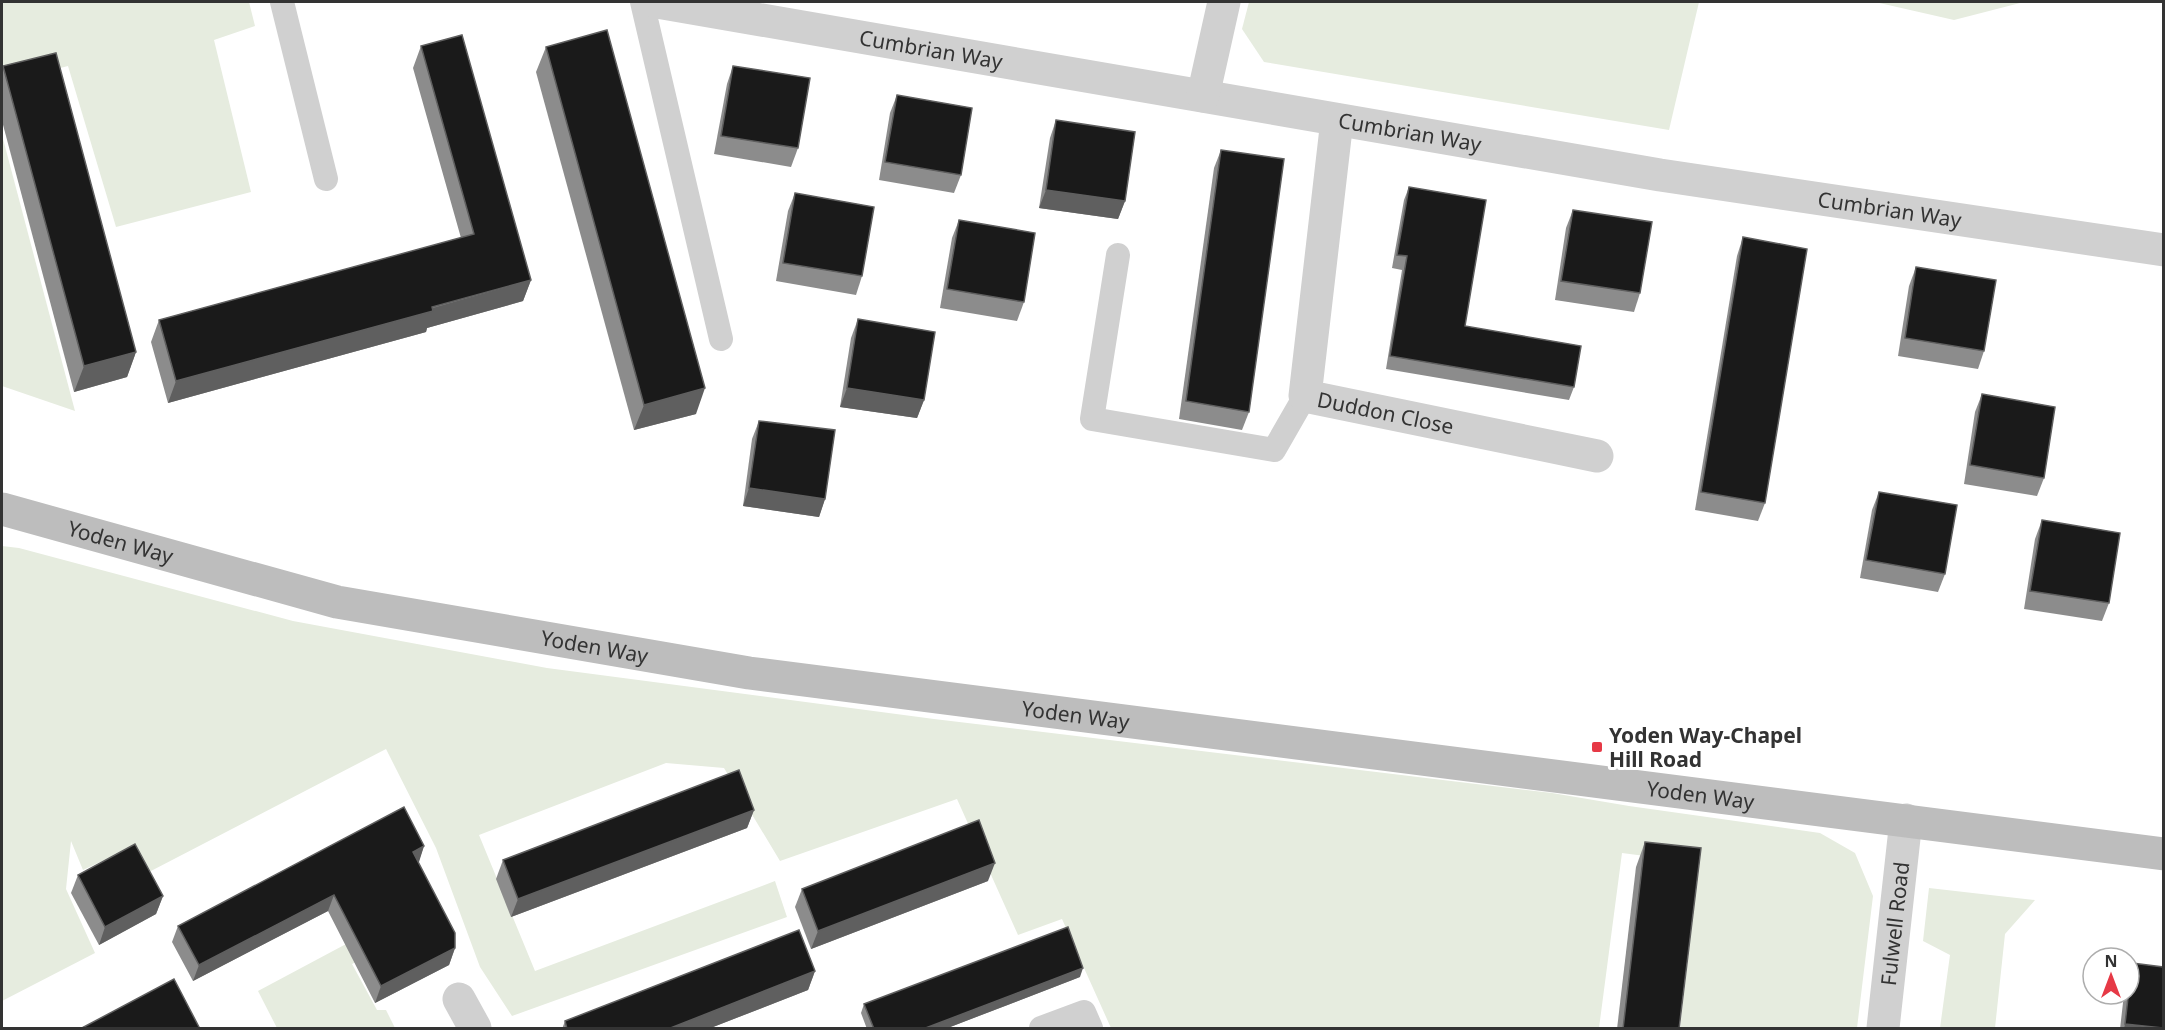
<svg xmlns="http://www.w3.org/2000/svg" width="2165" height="1030" font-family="'Noto Sans',sans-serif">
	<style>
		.green { fill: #e6ecdf }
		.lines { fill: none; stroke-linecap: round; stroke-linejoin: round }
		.service { stroke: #d0d0d0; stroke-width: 24 }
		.minor { stroke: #d0d0d0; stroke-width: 33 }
		.secondary { stroke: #bdbdbd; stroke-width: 33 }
		.wall { fill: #8c8c8c }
		.shaded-wall { fill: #5f5f5f }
		.building { fill: #1a1a1a; stroke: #5f5f5f; stroke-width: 1.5 }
		.poi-dot { fill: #e63946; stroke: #fff; stroke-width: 2 }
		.labels { text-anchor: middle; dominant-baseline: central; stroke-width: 6; stroke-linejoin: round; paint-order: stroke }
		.street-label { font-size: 21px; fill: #333; stroke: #fff }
		.poi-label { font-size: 21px; font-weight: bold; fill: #333; stroke: #fff; text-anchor: start }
	</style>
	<rect width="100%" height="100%" fill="#fff"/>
	<g class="green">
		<path d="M 2,2 L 249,2 L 255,26 L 214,40 L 251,192 L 116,227 L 68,66 L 2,83 Z"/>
		<path d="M 1249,2 L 1699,2 L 1669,130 L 1264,62 L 1242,29 Z"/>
		<path d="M 1875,2 L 2024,2 L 1954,20 Z"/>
		<path d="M 2,135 L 75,411 L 2,386 Z"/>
		<path d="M 2,546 L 19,548 L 293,621 L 547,668 L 934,719 L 1552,793 L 1629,806 L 1820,833 L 1855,853 L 1873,896 L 1857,1028 L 1680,1028 L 1699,863 L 1622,853 L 1599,1028 L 1111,1028 L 1062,919 L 1018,935 L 957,799 L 780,861 L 724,768 L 666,763 L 479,835 L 535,971 L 775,881 L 787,917 L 512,1016 L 480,967 L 436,848 L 386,749 L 149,872 L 128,849 L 83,870 L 71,841 L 66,889 L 95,953 L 2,1001 Z"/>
		<path d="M 1929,888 L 2035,900 L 2005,934 L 1995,1028 L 1940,1028 L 1950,955 L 1923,941 Z"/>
		<path d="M 436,896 L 443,917 L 352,964 L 377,1010 L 386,1010 L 395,1028 L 277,1028 L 258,991 Z"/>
	</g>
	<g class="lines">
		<g class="service">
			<path d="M 282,2 L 326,179"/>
			<path d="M 642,2 L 721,339"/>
			<path d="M 1118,255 L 1092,419 L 1274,450 L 1305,396"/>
			<path d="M 1041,1028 L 1084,1012 L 1091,1028"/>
		</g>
		<g class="minor">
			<path id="s1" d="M 657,2 L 1660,175 L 2164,250"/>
			<path d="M 1203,96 L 1224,2"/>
			<path id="s2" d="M 1337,120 L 1305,396 L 1597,456"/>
			<path d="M 459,999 L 475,1028"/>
			<path id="s3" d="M 1883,1028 L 1906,820"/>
		</g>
		<path class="secondary" id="s4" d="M 2,509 L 337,602 L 749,673 L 2164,854"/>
	</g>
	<g class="wall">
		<path d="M 421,46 L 531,280 L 523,301 L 427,328 L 426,332 L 168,403 L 151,342 L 159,320 L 461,238 L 413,68 Z"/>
		<path d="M 546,47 L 696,414 L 634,430 L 536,72 Z"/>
		<path d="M 3,66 L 136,352 L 127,377 L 74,392 L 2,121 L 2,70 Z"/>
		<path d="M 733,66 L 798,148 L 791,167 L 714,154 L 727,84 Z"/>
		<path d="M 897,95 L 961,175 L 954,193 L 879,180 L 890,113 Z"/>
		<path d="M 1056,120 L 1125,201 L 1118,219 L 1039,208 L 1050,138 Z"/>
		<path d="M 1221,150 L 1249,412 L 1242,430 L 1179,419 L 1214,168 Z"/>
		<path d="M 1409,187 L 1465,326 L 1574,387 L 1569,400 L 1386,369 L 1402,270 L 1392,268 L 1404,200 Z"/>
		<path d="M 795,193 L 862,276 L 856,295 L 776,281 L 788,211 Z"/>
		<path d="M 1573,210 L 1640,293 L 1634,312 L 1555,300 L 1566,228 Z"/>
		<path d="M 959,220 L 1024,302 L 1017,321 L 940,308 L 952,238 Z"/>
		<path d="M 1743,237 L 1765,503 L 1758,521 L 1695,510 L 1737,256 Z"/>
		<path d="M 1916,267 L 1984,351 L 1978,369 L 1898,356 L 1909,286 Z"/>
		<path d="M 858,319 L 924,400 L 917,418 L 840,407 L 851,338 Z"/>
		<path d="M 1982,394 L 2044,478 L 2037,496 L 1964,484 L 1975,412 Z"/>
		<path d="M 759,421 L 825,499 L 819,517 L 743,506 L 752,439 Z"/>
		<path d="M 1879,492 L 1945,574 L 1938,592 L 1860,578 L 1872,510 Z"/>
		<path d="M 2042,520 L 2109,603 L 2102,621 L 2024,609 L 2035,539 Z"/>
		<path d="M 754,810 L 747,828 L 511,917 L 496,879 L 503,860 Z"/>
		<path d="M 1645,842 L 1679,1029 L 1617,1029 L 1636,867 Z"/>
		<path d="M 424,846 L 418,863 L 455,948 L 449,965 L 375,1003 L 328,911 L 193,981 L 172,942 L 178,926 Z"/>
		<path d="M 78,875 L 163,896 L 156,914 L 99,945 L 71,893 Z"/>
		<path d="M 988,881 L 811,949 L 795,907 L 802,889 Z"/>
		<path d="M 2132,963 L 2163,1029 L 2120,1029 L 2124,994 L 2129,994 L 2129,972 Z"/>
		<path d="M 815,971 L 808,990 L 708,1029 L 562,1029 L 565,1021 Z"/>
		<path d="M 1080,977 L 945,1029 L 867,1029 L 861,1013 L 864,1004 Z"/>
	</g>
	<g class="shaded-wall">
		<path d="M 1046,190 L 1125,201 L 1118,219 L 1039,208 Z"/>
		<path d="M 531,280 L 523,301 L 427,328 L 426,332 L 168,403 L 176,381 Z"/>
		<path d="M 136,352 L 127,377 L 74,392 L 84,366 Z"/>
		<path d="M 705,388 L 696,414 L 634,430 L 644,405 Z"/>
		<path d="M 847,388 L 924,400 L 917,418 L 840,407 Z"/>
		<path d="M 749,488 L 825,499 L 819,517 L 743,506 Z"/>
		<path d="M 754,810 L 747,828 L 511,917 L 518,899 Z"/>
		<path d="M 424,846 L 419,862 L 407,868 L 413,852 Z"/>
		<path d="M 995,863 L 988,881 L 811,949 L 818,931 Z"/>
		<path d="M 334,895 L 328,911 L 193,981 L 199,965 Z"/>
		<path d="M 163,896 L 156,914 L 99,945 L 105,927 Z"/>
		<path d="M 455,948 L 449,965 L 375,1003 L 381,986 Z"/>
		<path d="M 1083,968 L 1080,977 L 945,1029 L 923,1029 Z"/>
		<path d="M 815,971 L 808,990 L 708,1029 L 668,1029 Z"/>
		<path d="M 2125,1024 L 2163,1029 L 2124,1029 Z"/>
	</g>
	<g class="building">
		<path d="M 607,30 L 705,388 L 644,405 L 546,47 Z"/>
		<path d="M 462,35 L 531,280 L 432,307 L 433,311 L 176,381 L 159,320 L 474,234 L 421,46 Z"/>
		<path d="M 56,53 L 136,352 L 84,366 L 3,66 Z"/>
		<path d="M 733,66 L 810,78 L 798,148 L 721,136 Z"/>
		<path d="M 897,95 L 972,108 L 961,175 L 885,162 Z"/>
		<path d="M 1056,120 L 1135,132 L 1125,201 L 1046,190 Z"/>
		<path d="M 1221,150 L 1284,159 L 1249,412 L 1186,401 Z"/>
		<path d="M 1409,187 L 1486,200 L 1465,326 L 1581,346 L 1574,387 L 1390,356 L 1407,256 L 1397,255 Z"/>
		<path d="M 795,193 L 874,207 L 862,276 L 783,263 Z"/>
		<path d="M 1573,210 L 1652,222 L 1640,293 L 1561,281 Z"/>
		<path d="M 959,220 L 1035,233 L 1024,302 L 947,289 Z"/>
		<path d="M 1743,237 L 1807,249 L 1765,503 L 1701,492 Z"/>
		<path d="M 1916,267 L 1996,280 L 1984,351 L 1905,338 Z"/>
		<path d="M 858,319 L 935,332 L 924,400 L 847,388 Z"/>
		<path d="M 1982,394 L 2055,407 L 2044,478 L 1970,465 Z"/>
		<path d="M 759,421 L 835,430 L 825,499 L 749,488 Z"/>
		<path d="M 1879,492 L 1957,505 L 1945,574 L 1866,560 Z"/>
		<path d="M 2042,520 L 2120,533 L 2109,603 L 2030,591 Z"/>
		<path d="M 739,770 L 754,810 L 518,899 L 503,860 Z"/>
		<path d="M 404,807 L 424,846 L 413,852 L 455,933 L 455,948 L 381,986 L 334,895 L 199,965 L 178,926 Z"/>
		<path d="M 979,820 L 995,863 L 818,931 L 802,889 Z"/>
		<path d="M 1645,842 L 1701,848 L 1679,1029 L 1623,1029 Z"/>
		<path d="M 135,844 L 163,896 L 105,927 L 78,875 Z"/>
		<path d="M 1068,927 L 1083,968 L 923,1029 L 874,1029 L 864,1004 Z"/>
		<path d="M 799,930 L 815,971 L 668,1029 L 567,1029 L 565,1021 Z"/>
		<path d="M 2132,963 L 2163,967 L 2163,1028 L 2125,1024 Z"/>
		<path d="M 174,979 L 200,1029 L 80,1029 Z"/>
	</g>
	<rect class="poi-dot" x="1591" y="741" width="12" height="12" rx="3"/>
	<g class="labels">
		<g class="street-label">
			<text stroke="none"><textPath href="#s1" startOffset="278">Cumbrian Way</textPath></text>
			<text stroke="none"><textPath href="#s1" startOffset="764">Cumbrian Way</textPath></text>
			<text stroke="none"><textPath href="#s1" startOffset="1250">Cumbrian Way</textPath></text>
			<text stroke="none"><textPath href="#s2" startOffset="360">Duddon Close</textPath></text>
			<text stroke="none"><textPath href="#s4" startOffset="123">Yoden Way</textPath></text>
			<text stroke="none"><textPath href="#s4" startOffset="609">Yoden Way</textPath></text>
			<text stroke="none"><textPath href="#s4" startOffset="1095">Yoden Way</textPath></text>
			<text stroke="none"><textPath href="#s4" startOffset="1725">Yoden Way</textPath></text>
			<text stroke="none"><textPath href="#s3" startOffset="105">Fulwell Road</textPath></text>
		</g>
		<g class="poi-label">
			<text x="1609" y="735">Yoden Way-Chapel<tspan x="1609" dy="24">Hill Road</tspan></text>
		</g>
	</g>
	<rect width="2165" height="1030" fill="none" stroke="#333333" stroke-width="6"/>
	<g transform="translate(2111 976)"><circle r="28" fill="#ffffff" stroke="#adadad" stroke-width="1.5"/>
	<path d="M0-4.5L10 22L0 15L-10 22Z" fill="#e63946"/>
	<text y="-9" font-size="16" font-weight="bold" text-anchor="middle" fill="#333333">N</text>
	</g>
</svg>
